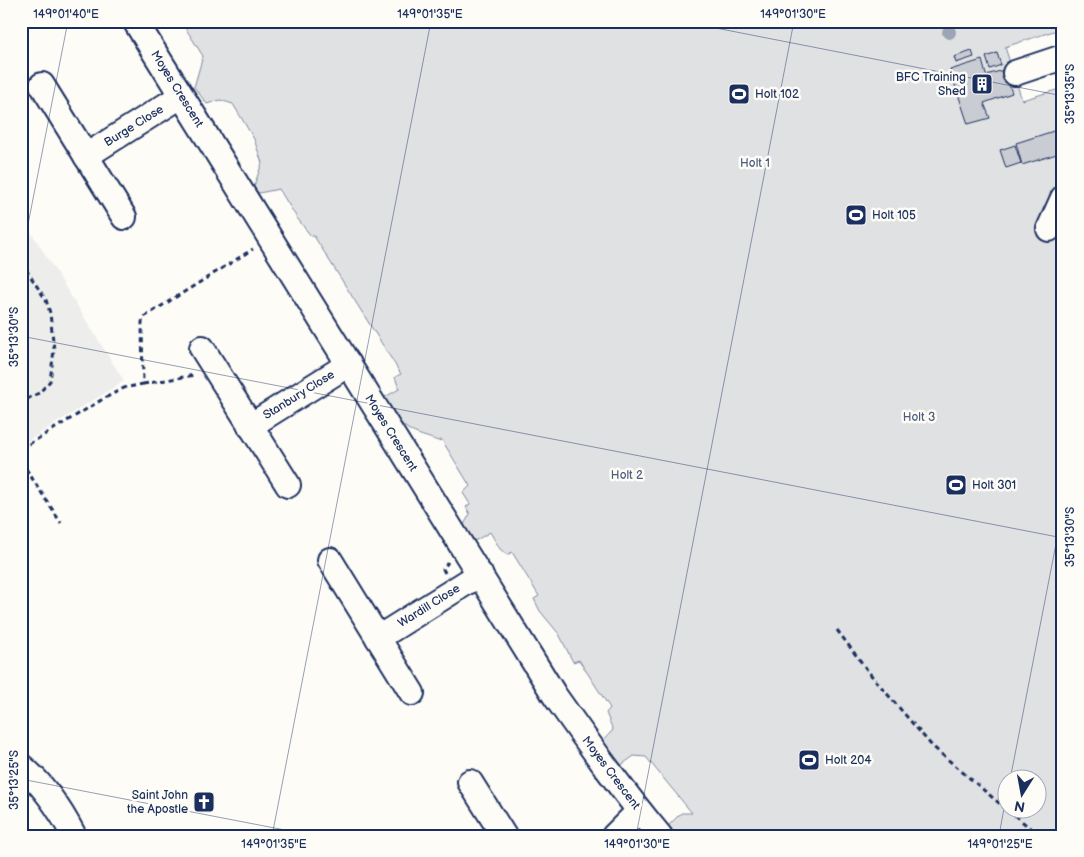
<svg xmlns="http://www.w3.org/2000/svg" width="1084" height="857" font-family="'Balsamiq Sans',sans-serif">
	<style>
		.built { fill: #edeeec }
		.green { fill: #e0e1e3; stroke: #7e88a0; fill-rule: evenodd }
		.building { fill: #c9ccd3; stroke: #1b2f5e }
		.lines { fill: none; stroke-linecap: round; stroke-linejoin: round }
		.minor-casing { stroke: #1b2f5e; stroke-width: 28 }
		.path { stroke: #1b2f5e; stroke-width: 3; stroke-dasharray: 5 4; stroke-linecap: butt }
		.minor { stroke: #fdfcf7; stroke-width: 24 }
		.tree { fill: #9ca4b5 }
		.ticks { fill: none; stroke: #1b2f5e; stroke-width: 1; stroke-opacity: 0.45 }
		.labels { text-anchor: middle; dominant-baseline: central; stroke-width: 5; stroke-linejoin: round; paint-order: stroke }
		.poi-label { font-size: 12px; fill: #1b2f5e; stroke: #fdfcf7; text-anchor: start }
		.street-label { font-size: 12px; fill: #1b2f5e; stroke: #fdfcf7 }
		.park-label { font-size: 12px; fill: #4c5c7f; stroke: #fdfcf7 }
		.neatline { fill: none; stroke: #1b2f5e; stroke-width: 2 }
		.ticks-label { font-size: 12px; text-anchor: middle; fill: #1b2f5e }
	</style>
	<rect width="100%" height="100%" fill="#fdfcf7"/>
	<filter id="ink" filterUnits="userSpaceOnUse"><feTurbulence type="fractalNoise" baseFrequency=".02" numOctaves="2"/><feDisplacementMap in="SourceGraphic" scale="10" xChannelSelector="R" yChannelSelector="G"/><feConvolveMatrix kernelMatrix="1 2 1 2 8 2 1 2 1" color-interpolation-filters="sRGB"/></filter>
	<g filter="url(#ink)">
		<path class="built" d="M 21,216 L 124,381 L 21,445 Z"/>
		<path class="green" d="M 181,21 L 1063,21 L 1063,28 L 1005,47 L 1022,100 L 1063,88 L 1063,836 L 674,836 L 667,827 L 681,813 L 692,813 L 646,757 L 634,756 L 617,768 L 597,747 L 613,730 L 606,713 L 610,708 L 579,660 L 573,662 L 559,634 L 540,611 L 534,599 L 539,596 L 512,552 L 507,555 L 500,549 L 490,532 L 473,542 L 462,528 L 470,514 L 466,507 L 470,504 L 463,493 L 470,486 L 442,440 L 438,441 C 429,437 416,435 408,429 C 397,422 393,407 382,400 L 385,397 L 399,389 L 395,377 L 401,374 L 314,236 L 311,236 L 297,218 L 279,189 L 259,193 L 253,189 L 262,163 L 254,139 L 233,104 L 220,100 L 207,104 L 194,87 L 203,56 ZM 1006,780 L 1036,780 L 1036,810 L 1006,810 Z"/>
		<g class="building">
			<path d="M 972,51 L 974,57 L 956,63 L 954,57 Z"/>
			<path d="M 997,53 L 1001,65 L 990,69 L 986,57 Z"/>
			<path d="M 982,60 L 986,75 L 1004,70 L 1012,93 L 984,103 L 990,118 L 968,124 L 950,70 Z"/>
			<path d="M 1063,128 L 1063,152 L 1022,165 L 1016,143 Z"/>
			<path d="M 1015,145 L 1021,163 L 1006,168 L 1000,150 Z"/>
		</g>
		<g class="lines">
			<g class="minor-casing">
				<g id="minor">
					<path d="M 135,21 L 555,696 C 589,744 622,791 660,836"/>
					<path d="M 1015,73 L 1063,57"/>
					<path d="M 42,85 L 124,217"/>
					<path d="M 86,156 L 181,96"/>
					<path d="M 1049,229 L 1063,198"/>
					<path d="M 202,348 L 288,485"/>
					<path d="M 250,426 L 349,364"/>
					<path d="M 330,560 L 412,693"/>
					<path d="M 378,638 L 480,574"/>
					<path d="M 21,766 C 43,784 61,811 74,836"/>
					<path d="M 470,782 L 504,836"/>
					<path d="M 614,836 L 639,811"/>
				</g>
			</g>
			<g class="path">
				<path d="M 21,262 L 46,300 L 50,313 L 54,350 L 50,381 L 39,393 L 21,402"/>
				<path d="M 143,384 L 195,375"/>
				<path d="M 21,449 L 103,399 L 124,388 L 143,384 L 142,322 L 144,317 L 253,249"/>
				<path d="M 21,461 L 61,523"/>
				<path d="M 445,573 L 443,569 L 448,562"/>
				<path d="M 837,630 L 871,675 L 932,746 L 1006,809"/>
				<path d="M 1008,810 L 1040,836"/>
			</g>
			<use href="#minor" class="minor"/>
		</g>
		<circle class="tree" cx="949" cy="32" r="7"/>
	</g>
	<path class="ticks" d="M 680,21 L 1063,96M 21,260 L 68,21M 21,336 L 1063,538M 21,779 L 316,836M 1010,780 L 1063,508M 272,836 L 431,21M 636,836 L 794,21M 999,836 L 1006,797"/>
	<defs>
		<g id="building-square" transform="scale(1.125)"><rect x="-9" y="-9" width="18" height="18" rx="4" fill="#1b2f5e" stroke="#fdfcf7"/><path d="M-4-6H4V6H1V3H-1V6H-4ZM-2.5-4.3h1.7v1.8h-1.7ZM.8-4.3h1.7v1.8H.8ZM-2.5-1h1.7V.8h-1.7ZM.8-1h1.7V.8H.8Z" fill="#fff"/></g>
		<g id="stadium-square" transform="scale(1.125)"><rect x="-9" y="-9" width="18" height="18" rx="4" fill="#1b2f5e" stroke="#fdfcf7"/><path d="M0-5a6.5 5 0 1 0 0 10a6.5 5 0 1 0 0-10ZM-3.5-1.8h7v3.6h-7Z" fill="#fff"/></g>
		<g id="church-square" transform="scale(1.125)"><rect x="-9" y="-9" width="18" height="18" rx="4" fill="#1b2f5e" stroke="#fdfcf7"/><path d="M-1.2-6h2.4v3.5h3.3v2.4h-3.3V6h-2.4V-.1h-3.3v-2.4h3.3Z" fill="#fff"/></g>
	</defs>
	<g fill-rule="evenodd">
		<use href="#building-square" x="982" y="84"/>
		<use href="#stadium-square" x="739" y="94"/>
		<use href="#stadium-square" x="856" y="215"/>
		<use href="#stadium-square" x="956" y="485"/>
		<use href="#stadium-square" x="809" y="760"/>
		<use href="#church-square" x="204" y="802"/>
	</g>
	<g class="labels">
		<g class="poi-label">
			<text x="966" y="77" text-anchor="end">BFC Training<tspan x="966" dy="14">Shed</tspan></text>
			<text x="755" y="94">Holt 102</text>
			<text x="872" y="215">Holt 105</text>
			<text x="972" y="485">Holt 301</text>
			<text x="825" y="760">Holt 204</text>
			<text x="188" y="795" text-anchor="end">Saint John<tspan x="188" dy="14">the Apostle</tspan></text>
		</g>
		<g class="street-label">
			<text transform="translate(177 89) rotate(58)">Moyes Crescent</text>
			<text transform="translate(134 126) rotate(-32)">Burge Close</text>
			<text transform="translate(299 395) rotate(-32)">Stanbury Close</text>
			<text transform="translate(391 433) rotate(58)">Moyes Crescent</text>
			<text transform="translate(429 606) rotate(-32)">Wardill Close</text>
			<text transform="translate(611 773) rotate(53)">Moyes Crescent</text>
		</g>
		<g class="park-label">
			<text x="755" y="163">Holt 1</text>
			<text x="919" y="417">Holt 3</text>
			<text x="627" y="475">Holt 2</text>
		</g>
	</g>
	<rect width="1084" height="857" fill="none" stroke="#fdfcf7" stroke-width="55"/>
	<g transform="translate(1022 794) rotate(191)"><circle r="24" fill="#fdfcf7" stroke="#a3aaba"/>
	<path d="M0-4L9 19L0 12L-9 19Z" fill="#1b2f5e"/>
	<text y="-8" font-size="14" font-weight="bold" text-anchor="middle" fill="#1b2f5e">N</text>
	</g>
	<rect x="28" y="28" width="1028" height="802" class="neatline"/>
	<g class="ticks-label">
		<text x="66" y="18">149°01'40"E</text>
		<text x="430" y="18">149°01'35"E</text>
		<text x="793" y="18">149°01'30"E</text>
		<text transform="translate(1070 94) rotate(-90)" y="4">35°13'35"S</text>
		<text transform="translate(14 337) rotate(-90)" y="4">35°13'30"S</text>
		<text transform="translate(1070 537) rotate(-90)" y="4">35°13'30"S</text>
		<text transform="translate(14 780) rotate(-90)" y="4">35°13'25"S</text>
		<text x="274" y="848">149°01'35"E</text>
		<text x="637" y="848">149°01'30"E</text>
		<text x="1000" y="848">149°01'25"E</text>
	</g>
</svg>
